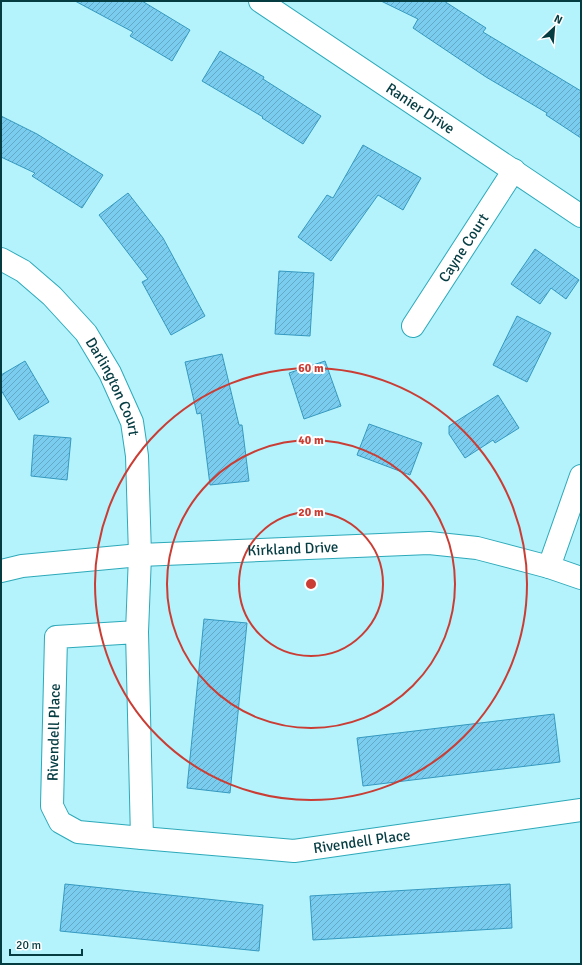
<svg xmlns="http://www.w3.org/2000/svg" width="582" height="965" font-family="Signika,sans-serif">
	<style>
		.building { fill: url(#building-hatch); stroke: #3599bf }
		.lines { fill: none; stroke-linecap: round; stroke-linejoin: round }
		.minor-casing { stroke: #2ca9b9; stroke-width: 24 }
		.minor { stroke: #fff; stroke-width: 22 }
		.ring { fill: none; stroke: #ca3d34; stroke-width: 2 }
		.labels { text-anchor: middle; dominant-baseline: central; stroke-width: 4; stroke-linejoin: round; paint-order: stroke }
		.street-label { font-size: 15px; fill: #053c42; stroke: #fff }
		.centre { fill: #ca3d34; stroke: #fff; stroke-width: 2 }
		.ring-label { font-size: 12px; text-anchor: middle; font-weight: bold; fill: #ca3d34; stroke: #fff; stroke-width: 4; stroke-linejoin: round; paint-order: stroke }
	</style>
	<defs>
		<pattern id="building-hatch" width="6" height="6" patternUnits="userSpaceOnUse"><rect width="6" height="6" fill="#7bcdf0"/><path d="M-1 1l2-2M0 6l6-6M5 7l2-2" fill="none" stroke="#63a8c4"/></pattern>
	</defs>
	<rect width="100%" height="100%" fill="#b4f2fc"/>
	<g class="building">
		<path d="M 75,1 L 142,1 L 190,30 L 172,61 L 130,36 L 133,32 Z"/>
		<path d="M 381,1 L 444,1 L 486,28 L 483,32 L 581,91 L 581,138 L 546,115 L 547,113 L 486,77 L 413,28 L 418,19 Z"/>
		<path d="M 220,51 L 264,77 L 263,79 L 321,116 L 303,144 L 262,118 L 263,117 L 202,81 Z"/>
		<path d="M 1,116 L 37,134 L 103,175 L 82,208 L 32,176 L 35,173 L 1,157 Z"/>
		<path d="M 363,145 L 421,178 L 403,210 L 378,195 L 331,261 L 298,237 L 327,195 L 333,198 Z"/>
		<path d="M 128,193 L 163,238 L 205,316 L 171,335 L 142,282 L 148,279 L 99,215 Z"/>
		<path d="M 535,249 L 579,280 L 566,299 L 551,288 L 540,304 L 511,284 Z"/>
		<path d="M 279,271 L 314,273 L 310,336 L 275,334 Z"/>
		<path d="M 517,316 L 551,333 L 527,382 L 493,365 Z"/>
		<path d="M 222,354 L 239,425 L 242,425 L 249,481 L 210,485 L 201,413 L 197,414 L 185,362 Z"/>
		<path d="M 25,361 L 49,402 L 19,420 L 1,390 L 1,375 Z"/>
		<path d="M 325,361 L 341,406 L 304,419 L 289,373 Z"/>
		<path d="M 498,395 L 519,428 L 495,443 L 493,440 L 465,458 L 449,434 L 449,426 Z"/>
		<path d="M 369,424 L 422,443 L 410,475 L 357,455 Z"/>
		<path d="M 34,435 L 71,438 L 67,480 L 31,476 Z"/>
		<path d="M 204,619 L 247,623 L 230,793 L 187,788 Z"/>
		<path d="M 554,714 L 560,762 L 363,786 L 357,738 Z"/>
		<path d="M 65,884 L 263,905 L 259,951 L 60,931 Z"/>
		<path d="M 510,884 L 512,928 L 313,940 L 310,896 Z"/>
	</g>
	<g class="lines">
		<g class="minor-casing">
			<g id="minor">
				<path id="s1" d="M 260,1 L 581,216"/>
				<path id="s2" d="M 1,259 L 23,271 L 52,296 L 86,333 L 110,373 L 132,422 L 137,456 L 140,555 L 137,632 L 142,838 L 78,832 L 60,822 L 52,806 L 56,637 L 137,632"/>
				<path id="s3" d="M 413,326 L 514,170"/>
				<path d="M 549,567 L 581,476"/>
				<path id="s4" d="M 1,571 L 22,566 L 140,555 L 429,543 L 477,548 L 549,567 L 581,578"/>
				<path id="s5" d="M 142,838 L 294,851 L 581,810"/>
			</g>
		</g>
		<use href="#minor" class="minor"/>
	</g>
	<g class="ring">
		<circle cx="311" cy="584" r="72"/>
		<circle cx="311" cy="584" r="144"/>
		<circle cx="311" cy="584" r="216"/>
	</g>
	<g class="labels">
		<g class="street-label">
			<text stroke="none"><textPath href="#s1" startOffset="193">Ranier Drive</textPath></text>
			<text stroke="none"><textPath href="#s3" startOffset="93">Cayne Court</textPath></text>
			<text stroke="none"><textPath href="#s2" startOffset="174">Darlington Court</textPath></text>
			<text stroke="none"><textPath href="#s4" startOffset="293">Kirkland Drive</textPath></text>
			<text stroke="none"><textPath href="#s2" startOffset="807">Rivendell Place</textPath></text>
			<text stroke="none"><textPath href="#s5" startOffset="221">Rivendell Place</textPath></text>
		</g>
	</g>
	<circle cx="311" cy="584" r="6" class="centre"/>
	<g class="ring-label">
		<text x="311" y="372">60 m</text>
		<text x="311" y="444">40 m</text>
		<text x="311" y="516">20 m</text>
	</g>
	<rect width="582" height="965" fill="none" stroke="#053c42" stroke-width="4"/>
	<g transform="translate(554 28) rotate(26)" stroke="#ffffff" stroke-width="3" paint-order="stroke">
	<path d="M0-3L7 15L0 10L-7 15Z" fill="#053c42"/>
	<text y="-6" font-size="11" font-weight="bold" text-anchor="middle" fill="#053c42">N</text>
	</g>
	<path d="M10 949v6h72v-6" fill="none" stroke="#053c42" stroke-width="2"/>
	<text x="16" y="949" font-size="12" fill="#053c42" stroke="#ffffff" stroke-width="3" paint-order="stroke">20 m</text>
</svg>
